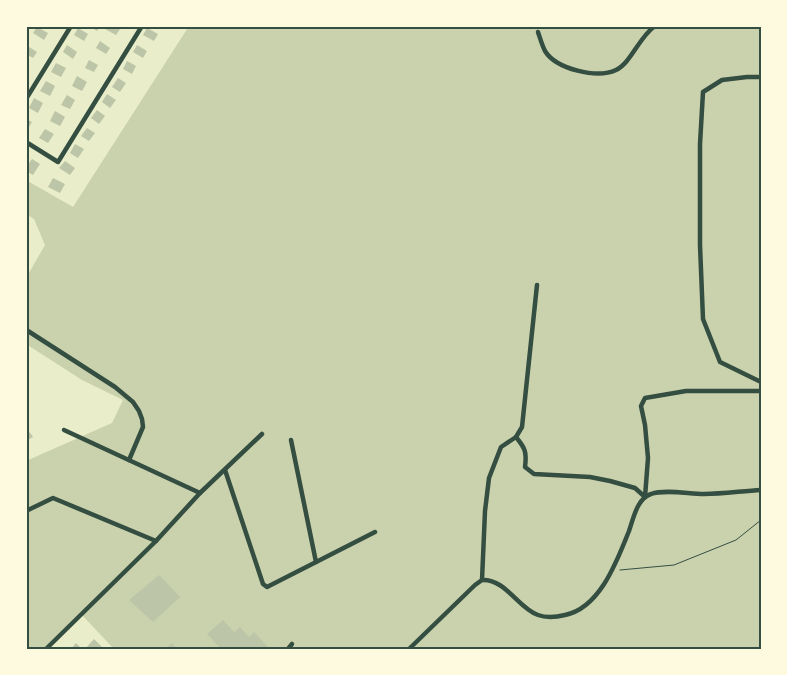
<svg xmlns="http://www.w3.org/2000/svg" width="787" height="675" font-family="'Libre Baskerville',serif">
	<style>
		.green { fill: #cad2ad }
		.building { fill: #bcc5a7 }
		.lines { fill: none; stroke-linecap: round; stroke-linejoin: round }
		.path { stroke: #344e41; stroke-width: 1 }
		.minor { stroke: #344e41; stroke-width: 4.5 }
		.neatline { fill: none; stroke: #344e41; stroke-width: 2 }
	</style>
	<rect width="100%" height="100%" fill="#e9edc9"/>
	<path class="green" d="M 189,26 L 761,26 L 761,649 L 114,649 L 80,613 L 45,649 L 26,649 L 26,461 L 112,423 L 123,400 L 82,380 L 26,344 L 26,278 L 45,245 L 34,219 L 26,214 L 26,180 L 73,207 Z"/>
	<g class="building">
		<path d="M 88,26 L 100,26 L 97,31 Z"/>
		<path d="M 107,26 L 116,26 L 120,29 L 116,35 L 105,29 Z"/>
		<path d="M 37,27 L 48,33 L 44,40 L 33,33 Z"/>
		<path d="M 78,28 L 88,34 L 84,41 L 74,35 Z"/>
		<path d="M 147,28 L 158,34 L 154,41 L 143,35 Z"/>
		<path d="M 100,41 L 110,48 L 106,54 L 96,48 Z"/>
		<path d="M 26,45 L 37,52 L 33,58 L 26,54 Z"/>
		<path d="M 67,45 L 77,52 L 73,59 L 63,52 Z"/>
		<path d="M 137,45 L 147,51 L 143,58 L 133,52 Z"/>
		<path d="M 89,60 L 98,65 L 94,72 L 85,68 Z"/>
		<path d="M 127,61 L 136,66 L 132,74 L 123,69 Z"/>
		<path d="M 56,63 L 66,68 L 61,77 L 51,72 Z"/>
		<path d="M 77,76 L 87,82 L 82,91 L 72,86 Z"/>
		<path d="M 118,78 L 126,83 L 120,92 L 112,87 Z"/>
		<path d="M 46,81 L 55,86 L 50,96 L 40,91 Z"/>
		<path d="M 107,94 L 116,100 L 110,108 L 102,102 Z"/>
		<path d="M 67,95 L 75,100 L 70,109 L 61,105 Z"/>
		<path d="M 34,98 L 43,103 L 38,113 L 29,108 Z"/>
		<path d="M 97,110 L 105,116 L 99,124 L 91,118 Z"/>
		<path d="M 55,111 L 65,117 L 60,126 L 50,121 Z"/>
		<path d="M 26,119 L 32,122 L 26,132 Z"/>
		<path d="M 87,128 L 95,133 L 89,141 L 81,136 Z"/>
		<path d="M 45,129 L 54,134 L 48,143 L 39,138 Z"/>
		<path d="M 75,144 L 84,149 L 78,158 L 70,153 Z"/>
		<path d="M 32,159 L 40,164 L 33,175 L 26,171 L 26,167 Z"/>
		<path d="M 65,161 L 75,168 L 70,175 L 59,168 Z"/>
		<path d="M 53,178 L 65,184 L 60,193 L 48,187 Z"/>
		<path d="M 26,427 L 33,437 L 26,441 Z"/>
		<path d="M 159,575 L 180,597 L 153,622 L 129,600 Z"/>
		<path d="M 223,620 L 234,632 L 240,627 L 249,637 L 254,632 L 269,648 L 268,649 L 221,649 L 207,634 Z"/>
		<path d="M 94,639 L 104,649 L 85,649 Z"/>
		<path d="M 76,643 L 82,649 L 71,649 Z"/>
		<path d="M 172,643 L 175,647 L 173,649 L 165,649 Z"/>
	</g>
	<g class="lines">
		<path class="path" d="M 620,570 L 674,565 L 736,540 L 761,520"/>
		<g class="minor">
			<path d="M 538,32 C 540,38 542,45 545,51 C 556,69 597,79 616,70 C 631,63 639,37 655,26"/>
			<path d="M 761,77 L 747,77 L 722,80 L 703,92 L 700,144 L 700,245 L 703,319 L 720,362 L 761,382"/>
			<path d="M 26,99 L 71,26"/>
			<path d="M 26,142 L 58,162 L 142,26"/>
			<path d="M 26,332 L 28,331 L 115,387 L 133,402 L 139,411 L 142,419 L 143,427 L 129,460"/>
			<path d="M 64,430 L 200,493"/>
			<path d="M 516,437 C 525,448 527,452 525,467 L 534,474 L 590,477 L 610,481 L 635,488 L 645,497 L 648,458 L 645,425 L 641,406 L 645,398 L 686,391 L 761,391"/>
			<path d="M 291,440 L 316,562"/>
			<path d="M 225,470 L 263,584 L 267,587 L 375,532"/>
			<path d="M 26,511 L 53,498 L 156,541"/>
			<path d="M 482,580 L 485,511 L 489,478 L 501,447 L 516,437 L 522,427 L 537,285"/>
			<path d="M 46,649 L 156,541 L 200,493 L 262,434"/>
			<path d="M 288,649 L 292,644"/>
			<path d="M 409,649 L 475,585 L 482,580 C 506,579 518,608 538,615 C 546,618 557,617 565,615 C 600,608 617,561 629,531 C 633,520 637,498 651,494 C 665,489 689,494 704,494 C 723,494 742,491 761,490"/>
		</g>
	</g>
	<rect width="787" height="675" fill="none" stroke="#fefae0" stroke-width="55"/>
	<rect x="28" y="28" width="732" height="620" class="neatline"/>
</svg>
